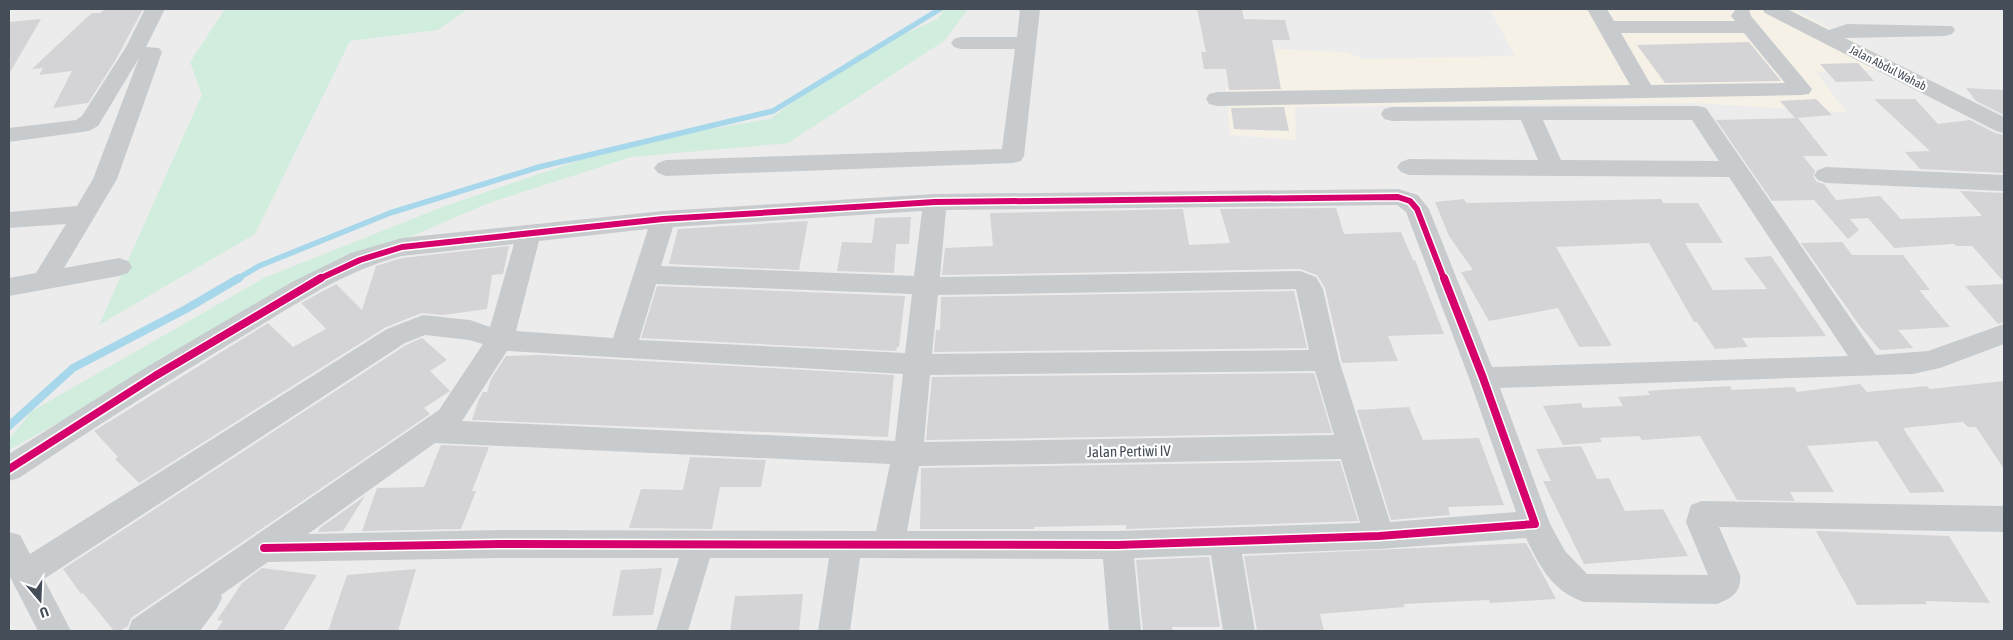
<svg xmlns="http://www.w3.org/2000/svg" width="2013" height="640" font-family="'Asap Condensed',sans-serif">
	<style>
		.commercial { fill: #f5f1e7 }
		.green { fill: #d0eddd }
		.lines { fill: none; stroke-linecap: round; stroke-linejoin: round }
		.stream-far1 { stroke: #a6d7ea; stroke-width: 5.5 }
		.stream { stroke: #a6d7ea; stroke-width: 8 }
		.building { fill: #d4d4d6 }
		.minor { fill: #c8cbcd; fill-rule: evenodd }
		.cycleway-far1-casing { stroke: #fff; stroke-width: 9 }
		.cycleway-casing { stroke: #fff; stroke-width: 11 }
		.cycleway-far1 { stroke: #d6006c; stroke-width: 6 }
		.cycleway { stroke: #d6006c; stroke-width: 8 }
		.labels { text-anchor: middle; dominant-baseline: central; stroke-width: 4.5; stroke-linejoin: round; paint-order: stroke }
		.far-street-label { font-size: 12px; fill: #444d58; stroke: #fff }
		.street-label { font-size: 15px; fill: #444d58; stroke: #fff }
	</style>
	<rect width="100%" height="100%" fill="#edecec"/>
	<path class="commercial" d="M 1490,9 L 1793,9 L 1907,69 L 1816,72 L 1846,112 L 1692,103 L 1295,107 L 1296,140 L 1230,135 L 1226,87 L 1280,87 L 1275,49 L 1346,52 L 1363,59 L 1515,56 Z"/>
	<g class="green">
		<path d="M 225,9 L 468,9 L 438,30 L 350,41 L 255,234 L 99,325 L 202,95 L 190,62 Z"/>
		<path d="M 944,9 L 968,9 L 944,41 L 788,143 L 631,157 L 486,204 L 333,270 L 9,450 L 9,439 L 32,411 L 264,278 L 445,206 L 630,143 L 770,119 L 857,55 L 938,19 Z"/>
	</g>
	<g class="lines">
		<path class="stream-far1" d="M 237,279 L 259,266 L 390,213 L 539,167 L 773,111 L 940,9"/>
		<path class="stream" d="M 9,426 L 73,368 L 186,309 L 239,278"/>
	</g>
	<g class="building">
		<path d="M 105,9 L 143,9 L 115,61 L 88,103 L 53,108 L 72,71 L 39,75 L 43,68 L 32,69 L 83,21 L 92,13 L 100,13 Z"/>
		<path d="M 1197,9 L 1242,10 L 1244,19 L 1285,20 L 1290,40 L 1272,40 L 1281,89 L 1229,90 L 1226,69 L 1204,69 L 1201,52 L 1206,52 Z"/>
		<path d="M 41,19 L 9,74 L 9,22 Z"/>
		<path d="M 1749,42 L 1781,81 L 1665,83 L 1637,45 Z"/>
		<path d="M 1858,63 L 1874,81 L 1836,82 L 1820,64 Z"/>
		<path d="M 1966,88 L 2004,90 L 2004,115 L 1976,101 Z"/>
		<path d="M 1816,99 L 1832,115 L 1795,118 L 1780,101 Z"/>
		<path d="M 1874,99 L 1915,99 L 1938,124 L 1970,120 L 1995,133 L 2004,135 L 2004,173 L 1920,169 L 1905,152 L 1930,151 Z"/>
		<path d="M 1284,107 L 1289,131 L 1234,129 L 1231,108 Z"/>
		<path d="M 1798,118 L 1828,156 L 1803,156 L 1815,171 L 1813,176 L 1817,182 L 1824,184 L 1836,200 L 1880,196 L 1901,219 L 1982,216 L 1960,191 L 2004,193 L 2004,282 L 1972,246 L 1956,246 L 1954,244 L 1894,248 L 1868,218 L 1850,219 L 1859,230 L 1848,239 L 1814,200 L 1772,201 L 1716,120 Z"/>
		<path d="M 1464,199 L 1466,203 L 1661,199 L 1663,203 L 1698,203 L 1723,243 L 1685,243 L 1713,290 L 1767,289 L 1744,258 L 1771,256 L 1826,336 L 1742,338 L 1748,347 L 1715,349 L 1697,322 L 1694,322 L 1649,243 L 1556,247 L 1612,346 L 1579,347 L 1558,308 L 1489,321 L 1461,272 L 1473,270 L 1449,236 L 1435,202 Z"/>
		<path d="M 1336,208 L 1344,234 L 1401,232 L 1413,260 L 1415,260 L 1444,334 L 1388,336 L 1398,361 L 1342,363 L 1325,288 L 1317,275 L 1300,269 L 942,275 L 945,248 L 993,246 L 990,213 L 1183,209 L 1189,245 L 1230,243 L 1220,209 Z"/>
		<path d="M 911,217 L 909,244 L 896,244 L 894,273 L 837,271 L 842,242 L 872,243 L 875,218 Z"/>
		<path d="M 808,221 L 799,270 L 669,264 L 678,229 Z"/>
		<path d="M 1842,242 L 1852,255 L 1903,255 L 1930,290 L 1919,290 L 1950,327 L 1898,330 L 1913,348 L 1880,350 L 1860,326 L 1801,243 Z"/>
		<path d="M 509,246 L 503,274 L 492,275 L 487,309 L 443,315 L 422,313 L 386,327 L 139,483 L 115,459 L 118,457 L 94,431 L 268,323 L 293,347 L 326,329 L 301,303 L 336,284 L 362,310 L 376,266 L 402,258 Z"/>
		<path d="M 2004,284 L 2004,322 L 1998,324 L 1965,286 Z"/>
		<path d="M 657,286 L 905,296 L 899,347 L 897,347 L 896,351 L 641,338 Z"/>
		<path d="M 1294,291 L 1307,348 L 934,352 L 936,330 L 940,330 L 941,297 Z"/>
		<path d="M 422,338 L 447,360 L 430,371 L 450,391 L 424,408 L 430,414 L 131,618 L 128,626 L 120,631 L 114,631 L 83,593 L 81,594 L 63,569 L 406,345 Z"/>
		<path d="M 540,355 L 894,375 L 888,437 L 472,420 L 479,399 L 483,392 L 487,392 L 491,379 L 506,356 Z"/>
		<path d="M 1314,373 L 1332,433 L 926,440 L 932,377 Z"/>
		<path d="M 2004,381 L 2004,469 L 1976,427 L 1968,427 L 1963,422 L 1903,428 L 1945,492 L 1910,493 L 1877,441 L 1807,446 L 1834,492 L 1790,492 L 1795,501 L 1737,500 L 1700,436 L 1642,440 L 1639,436 L 1600,438 L 1602,442 L 1563,445 L 1543,406 L 1581,403 L 1583,408 L 1623,406 L 1618,397 L 1650,395 L 1647,391 L 1677,389 L 1730,386 L 1732,390 L 1794,387 L 1797,392 L 1860,384 L 1867,392 L 1927,386 L 1930,389 Z"/>
		<path d="M 1409,407 L 1423,440 L 1479,438 L 1504,505 L 1448,507 L 1450,515 L 1391,520 L 1357,410 Z"/>
		<path d="M 441,445 L 489,447 L 472,491 L 476,491 L 461,529 L 362,531 L 377,488 L 424,487 Z"/>
		<path d="M 1581,446 L 1597,479 L 1609,478 L 1625,511 L 1663,509 L 1688,556 L 1584,564 L 1543,481 L 1551,481 L 1536,449 Z"/>
		<path d="M 690,457 L 766,460 L 761,487 L 720,487 L 712,529 L 629,528 L 641,489 L 683,490 Z"/>
		<path d="M 1340,461 L 1358,521 L 1126,529 L 1126,525 L 1034,527 L 1034,529 L 920,529 L 921,468 Z"/>
		<path d="M 365,496 L 343,531 L 318,532 L 320,528 Z"/>
		<path d="M 1816,531 L 1949,536 L 1990,603 L 1925,601 L 1927,604 L 1857,605 Z"/>
		<path d="M 1526,543 L 1556,599 L 1490,603 L 1489,600 L 1403,604 L 1405,607 L 1320,614 L 1324,631 L 1257,631 L 1244,556 Z"/>
		<path d="M 1209,557 L 1220,627 L 1172,627 L 1173,631 L 1143,631 L 1136,560 Z"/>
		<path d="M 262,568 L 317,575 L 283,631 L 216,631 L 223,621 L 217,620 L 242,583 Z"/>
		<path d="M 662,568 L 653,615 L 612,616 L 621,570 Z"/>
		<path d="M 416,569 L 398,631 L 328,631 L 347,575 Z"/>
		<path d="M 803,594 L 799,631 L 730,631 L 735,596 Z"/>
	</g>
	<g class="lines">
		<g class="minor">
			<path d="M 145,9 L 165,9 L 146,47 L 159,48 L 162,52 L 117,179 L 64,268 L 119,258 L 128,261 L 132,267 L 128,273 L 119,276 L 9,296 L 9,278 L 36,273 L 66,224 L 9,228 L 9,212 L 77,206 L 93,179 L 139,58 L 98,126 L 89,131 L 9,142 L 9,128 L 76,120 L 82,116 L 126,47 Z"/>
			<path d="M 1020,9 L 1040,9 L 1024,156 L 1021,161 L 1013,163 L 666,176 L 658,173 L 654,168 L 658,163 L 666,160 L 1002,149 L 1015,49 L 961,49 L 954,47 L 951,43 L 954,39 L 961,37 L 1017,37 Z"/>
			<path d="M 1587,9 L 1607,9 L 1614,21 L 1735,21 L 1731,16 L 1735,10 L 1749,10 L 1751,16 L 1812,89 L 1809,94 L 1801,95 L 1217,106 L 1209,104 L 1206,99 L 1209,94 L 1217,92 L 1630,85 ZM 1621,33 L 1744,33 L 1785,83 L 1651,85 Z"/>
			<path d="M 1762,9 L 1787,9 L 1829,30 L 1847,24 L 1952,26 L 1955,30 L 1952,34 L 1945,36 L 1845,38 L 2004,117 L 2004,133 L 1996,131 L 1765,13 Z"/>
			<path d="M 1698,106 L 1706,108 L 1876,355 L 1928,351 L 2004,324 L 2004,344 L 1940,368 L 1913,374 L 1500,388 L 1550,524 L 1565,551 L 1587,574 L 1708,575 L 1686,522 L 1691,505 L 1702,501 L 2004,506 L 2004,532 L 1719,527 L 1740,575 C 1742,592 1731,599 1717,604 L 1584,602 C 1552,591 1540,567 1526,538 L 1379,549 L 1242,554 L 1255,631 L 1223,631 L 1211,555 L 1134,558 L 1141,631 L 1109,631 L 1103,559 L 860,558 L 850,631 L 818,631 L 829,558 L 710,558 L 688,631 L 656,631 L 679,558 L 500,558 L 268,562 L 221,595 L 222,598 L 217,608 L 200,631 L 128,631 L 132,620 L 439,410 L 483,344 L 469,340 L 425,335 L 405,343 L 44,579 L 71,631 L 38,631 L 9,575 L 9,532 L 20,535 L 30,554 L 387,329 L 423,315 L 470,320 L 490,327 L 514,244 L 402,256 C 347,270 301,301 253,330 C 174,377 96,426 19,478 L 9,481 L 9,454 L 145,368 L 292,282 L 351,253 L 402,238 L 663,211 L 935,194 L 1398,189 L 1418,195 L 1429,209 L 1492,367 L 1848,356 L 1729,177 L 1409,175 L 1401,172 L 1397,167 L 1401,162 L 1409,159 L 1538,160 L 1521,120 L 1392,121 L 1384,119 L 1381,114 L 1384,109 L 1392,107 ZM 1543,120 L 1692,120 L 1719,161 L 1561,160 ZM 1397,205 L 1406,212 L 1469,378 L 1516,512 L 1390,522 L 1339,360 L 1323,289 L 1316,277 L 1300,271 L 940,277 L 946,210 ZM 922,211 L 914,276 L 661,266 L 673,227 ZM 648,229 L 613,338 L 516,331 L 539,241 ZM 656,284 L 912,294 L 905,353 L 639,340 ZM 1296,289 L 1309,350 L 932,354 L 938,295 ZM 507,351 L 903,374 L 895,441 L 462,421 ZM 1315,371 L 1334,435 L 924,442 L 930,375 ZM 435,443 L 890,464 L 876,531 L 500,530 L 308,534 ZM 1341,459 L 1360,523 L 1117,531 L 907,531 L 919,466 Z"/>
			<path d="M 1826,167 L 2004,175 L 2004,191 L 1826,183 L 1818,180 L 1814,175 L 1818,170 Z"/>
		</g>
		<g class="cycleway-far1-casing">
			<path id="cycleway-far1" d="M 319,279 L 360,260 L 402,247 L 663,219 L 935,202 L 1398,197 L 1410,201 L 1417,209 L 1444,279"/>
		</g>
		<g class="cycleway-casing">
			<g id="cycleway">
				<path d="M 9,469 L 155,376 L 321,278"/>
				<path d="M 264,548 L 500,544 L 1117,545 L 1379,536 L 1535,524 L 1483,378 L 1444,278"/>
			</g>
		</g>
		<use href="#cycleway-far1" class="cycleway-far1"/>
		<use href="#cycleway" class="cycleway"/>
	</g>
	<g class="labels">
		<g class="far-street-label">
			<text transform="translate(1888 68) rotate(27)">Jalan Abdul Wahab</text>
		</g>
		<g class="street-label">
			<text transform="translate(1129 451) rotate(-1)">Jalan Pertiwi IV</text>
		</g>
	</g>
	<rect width="2013" height="640" fill="none" stroke="#444d58" stroke-width="20"/>
	<g transform="translate(40 600) rotate(161)" stroke="#ffffff" stroke-width="4" paint-order="stroke">
	<path d="M0-4L9 19L0 12L-9 19Z" fill="#444d58"/>
	<text y="-8" font-size="14" font-weight="bold" text-anchor="middle" fill="#444d58">U</text>
	</g>
</svg>
